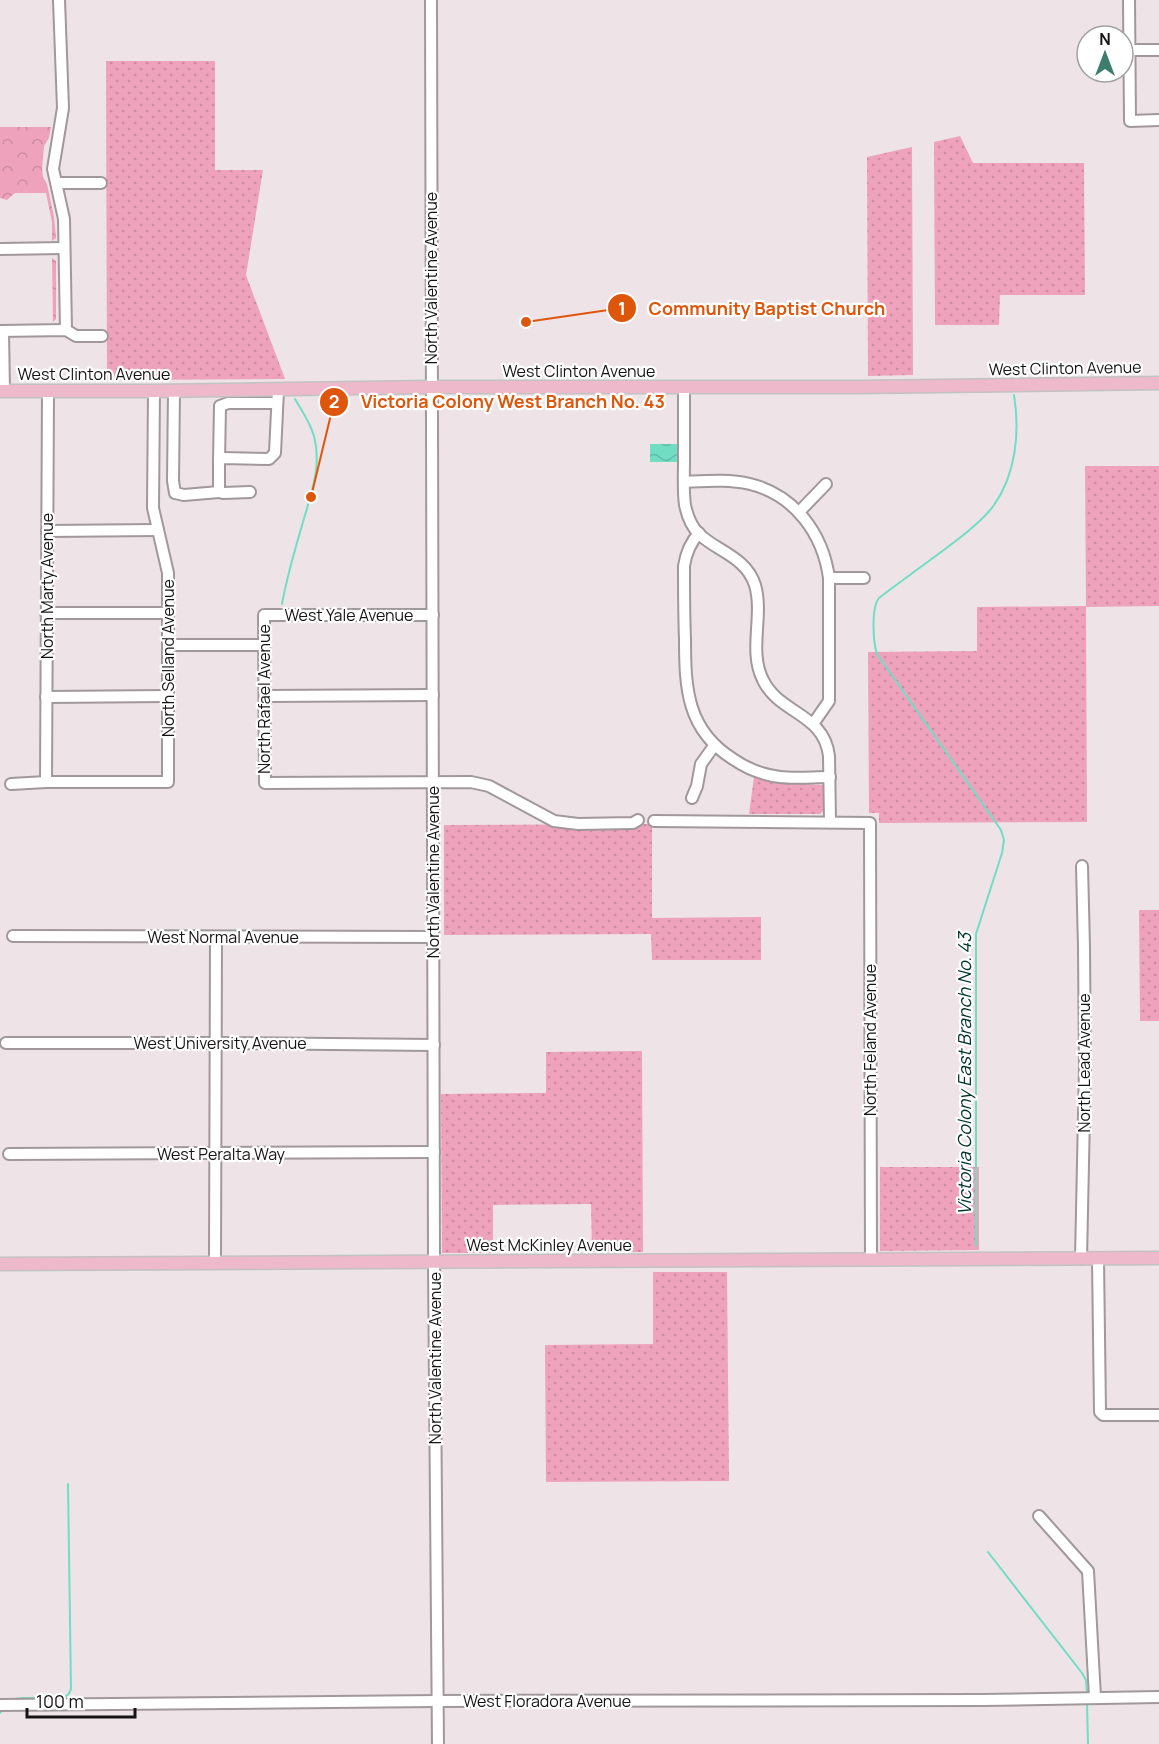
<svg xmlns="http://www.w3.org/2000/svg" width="1159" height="1744" font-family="Manrope,sans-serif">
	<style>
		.grass { fill: url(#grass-dots) }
		.forest { fill: url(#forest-crowns) }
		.water { fill: url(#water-waves) }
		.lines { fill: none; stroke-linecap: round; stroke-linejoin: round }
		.stream { stroke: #71ddc2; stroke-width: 2 }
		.minor-casing { stroke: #a1989a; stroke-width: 14 }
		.major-casing { stroke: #c2c2c2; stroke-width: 15 }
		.minor { stroke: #fff; stroke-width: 10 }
		.major { stroke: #edb9cb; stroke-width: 12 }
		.labels { text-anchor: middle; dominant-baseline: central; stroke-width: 4.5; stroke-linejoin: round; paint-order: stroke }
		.street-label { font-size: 16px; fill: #161314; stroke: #fff }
		.water-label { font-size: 18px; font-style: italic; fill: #003328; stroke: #fff }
		.leader { fill: none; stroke: #de560c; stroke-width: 2 }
		.callout-dot { fill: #de560c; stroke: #fff; stroke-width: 2 }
		.mark-label { font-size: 18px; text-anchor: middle; font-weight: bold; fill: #fff }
		.callout-label { font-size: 18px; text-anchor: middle; font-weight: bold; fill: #de560c; stroke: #fff; stroke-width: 4.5; stroke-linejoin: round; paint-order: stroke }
	</style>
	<defs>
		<pattern id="grass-dots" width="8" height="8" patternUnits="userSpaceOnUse" patternTransform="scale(1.5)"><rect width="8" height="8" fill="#efa2bc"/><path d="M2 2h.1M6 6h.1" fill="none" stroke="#cc8ba1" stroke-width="1.8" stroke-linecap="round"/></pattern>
		<pattern id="forest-crowns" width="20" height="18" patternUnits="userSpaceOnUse" patternTransform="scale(1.5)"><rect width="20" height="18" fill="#efa2bc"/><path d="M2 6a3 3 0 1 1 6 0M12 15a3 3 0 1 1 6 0" fill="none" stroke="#cc8ba1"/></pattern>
		<pattern id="water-waves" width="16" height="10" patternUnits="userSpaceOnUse" patternTransform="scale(1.5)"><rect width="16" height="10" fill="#71ddc2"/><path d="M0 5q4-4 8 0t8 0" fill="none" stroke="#61bda6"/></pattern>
	</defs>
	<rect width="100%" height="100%" fill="#eee4e7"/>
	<g class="grass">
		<path d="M 106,61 L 215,61 L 215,170 L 263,170 L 246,275 L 285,379 L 107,380 Z"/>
		<path d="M 960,136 L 973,163 L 1084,163 L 1085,295 L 1000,295 L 999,325 L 935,325 L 934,142 Z"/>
		<path d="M 912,147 L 913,375 L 868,376 L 867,157 Z"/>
		<path d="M 1085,466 L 1159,466 L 1159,606 L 1086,607 L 1087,822 L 879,823 L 879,813 L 869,813 L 868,652 L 977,651 L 977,607 L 1086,606 Z"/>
		<path d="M 754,777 L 780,783 L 823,785 L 825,809 L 820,814 L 749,814 Z"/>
		<path d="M 652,824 L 652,918 L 761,917 L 761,960 L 652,960 L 651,934 L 444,935 L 444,825 Z"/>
		<path d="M 1139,910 L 1159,910 L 1159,1021 L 1140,1021 Z"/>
		<path d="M 642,1051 L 643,1252 L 592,1252 L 591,1204 L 493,1205 L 493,1253 L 442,1253 L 441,1094 L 546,1093 L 546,1052 Z"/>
		<path d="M 880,1167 L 979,1167 L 979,1250 L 880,1251 Z"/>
		<path d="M 653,1272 L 727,1272 L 729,1481 L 546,1482 L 545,1345 L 653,1344 Z"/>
	</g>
	<g class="forest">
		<path d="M 0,127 L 51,127 L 49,138 L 44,146 L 42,169 L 43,177 L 47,184 L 54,217 L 56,238 L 52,241 L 52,222 L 46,193 L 15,193 L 7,200 L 0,198 Z"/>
		<path d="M 52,258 L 56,261 L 56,319 L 53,322 Z"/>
	</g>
	<rect class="water" x="650" y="444" width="29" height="18"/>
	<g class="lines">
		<g class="stream">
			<path d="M 282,604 C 287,576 295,549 303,522 C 311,494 322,466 314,436 C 310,422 302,411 295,399"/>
			<path d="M 976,1246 L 976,934 L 1002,853 L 1004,840 L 1001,830 L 877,654 C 873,642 871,608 879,598 C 905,578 931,560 957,540 C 970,530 984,519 994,505 C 1016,474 1020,432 1014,395"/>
			<path d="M 988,1552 L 1082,1673 L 1086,1680 L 1087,1693"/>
			<path d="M 8,1700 L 22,1698 L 62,1698 L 68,1695 L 71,1689 L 68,1484"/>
			<path d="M 1087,1702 L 1088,1744"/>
			<path d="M 0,1713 L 1,1711"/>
		</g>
		<g class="minor-casing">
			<g id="minor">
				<path d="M 59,0 L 63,108 L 53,169 L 64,219 L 66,330"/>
				<path d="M 431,0 L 434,1262 L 438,1744"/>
				<path d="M 1129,0 L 1130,121 L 1159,120"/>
				<path d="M 1130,50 L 1159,50"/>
				<path d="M 58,183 L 101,183"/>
				<path d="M 0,249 L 64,248"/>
				<path d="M 0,331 L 66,330 L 76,336 L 102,336"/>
				<path d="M 3,331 L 4,391"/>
				<path d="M 684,387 C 684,411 684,435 684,460 C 684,475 683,491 685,505 C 687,515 692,527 699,534 C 718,552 746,557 755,585 C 764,616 748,651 763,680 C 779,714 824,713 829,756 L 830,821"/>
				<path d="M 174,391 L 173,481 L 175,493 L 184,495 L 219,492"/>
				<path d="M 219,461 L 220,406 L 228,403 L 277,403"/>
				<path d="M 684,482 C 706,481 729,479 750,484 C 795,495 823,534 829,578 L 829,701 L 813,724"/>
				<path d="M 250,492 L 223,493 L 219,492 L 219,461 L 222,458 L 269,459 L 275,453 L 278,390"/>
				<path d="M 799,512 L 826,484"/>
				<path d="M 47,531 L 158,530"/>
				<path d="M 699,533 C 690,543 686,553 684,566 C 684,590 684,615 685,639 C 685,689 687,730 733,759 C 746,768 763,775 780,777 C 796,779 813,777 830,777"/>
				<path d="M 829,578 L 864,578"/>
				<path d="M 46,613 L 168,613"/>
				<path d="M 433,615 L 264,615 L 265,783 L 471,782 L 489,786 L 554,821 L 578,824 L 633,823 L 638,820"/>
				<path d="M 168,645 L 264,645"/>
				<path d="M 265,696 L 433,695"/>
				<path d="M 46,697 L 168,696"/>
				<path d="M 46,782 L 48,391"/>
				<path d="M 11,784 L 46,782 L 168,782 L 168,573 L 153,508 L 154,391"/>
				<path d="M 692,798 L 697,786 L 701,764 L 714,746"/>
				<path d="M 654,821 L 870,823 L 871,1259"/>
				<path d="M 13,936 L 433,937"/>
				<path d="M 6,1043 L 216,1043 L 434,1045"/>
				<path d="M 9,1154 L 434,1152"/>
				<path d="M 1081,1259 L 1085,1067 L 1084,947 L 1082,866"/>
				<path d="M 1098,1259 L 1100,1412 L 1103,1415 L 1159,1415"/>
				<path d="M 215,1263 L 216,937"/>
				<path d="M 1039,1516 L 1088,1571 L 1095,1697"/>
				<path d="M 0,1705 L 437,1701 L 982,1700 L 1159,1697"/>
			</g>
		</g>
		<g class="major-casing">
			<g id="major">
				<path d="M 0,391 L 154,391 L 431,387 L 860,387 L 1159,383"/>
				<path d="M 0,1264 L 1159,1258"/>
			</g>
		</g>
		<use href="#minor" class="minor"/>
		<use href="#major" class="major"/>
	</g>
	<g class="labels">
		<g class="street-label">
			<text transform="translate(431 278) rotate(-90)">North Valentine Avenue</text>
			<text transform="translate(1065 368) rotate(-1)">West Clinton Avenue</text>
			<text x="579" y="371">West Clinton Avenue</text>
			<text x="94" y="374">West Clinton Avenue</text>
			<text transform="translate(47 586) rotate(-90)">North Marty Avenue</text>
			<text x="349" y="615">West Yale Avenue</text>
			<text transform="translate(168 658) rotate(-90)">North Selland Avenue</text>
			<text transform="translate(264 699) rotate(-90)">North Rafael Avenue</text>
			<text transform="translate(433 872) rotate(-90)">North Valentine Avenue</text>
			<text x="223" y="937">West Normal Avenue</text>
			<text transform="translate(870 1040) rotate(-90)">North Feland Avenue</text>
			<text x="220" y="1043">West University Avenue</text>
			<text transform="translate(1084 1063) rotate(-90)">North Lead Avenue</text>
			<text x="221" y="1154">West Peralta Way</text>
			<text x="549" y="1245">West McKinley Avenue</text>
			<text transform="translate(435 1358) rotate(-90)">North Valentine Avenue</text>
			<text x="547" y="1701">West Floradora Avenue</text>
		</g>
		<g class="water-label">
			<text transform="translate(964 1074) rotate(-90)">Victoria Colony East Branch No. 43</text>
		</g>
	</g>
	<path class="leader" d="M526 322L622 308M311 497L334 402"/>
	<g class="callout-dot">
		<circle cx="526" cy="322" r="6"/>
		<circle cx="311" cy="497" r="6"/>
		<circle cx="622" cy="308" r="15"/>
		<circle cx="334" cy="402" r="15"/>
	</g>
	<g class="mark-label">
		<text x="622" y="315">1</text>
		<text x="334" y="408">2</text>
	</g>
	<g class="callout-label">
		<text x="767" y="315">Community Baptist Church</text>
		<text x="513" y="408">Victoria Colony West Branch No. 43</text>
	</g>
	<g transform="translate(1105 54)"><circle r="28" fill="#ffffff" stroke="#a2a1a1" stroke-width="1.5"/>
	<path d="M0-4.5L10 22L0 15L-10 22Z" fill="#3c7d6d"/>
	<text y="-9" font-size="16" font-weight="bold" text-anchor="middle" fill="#161314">N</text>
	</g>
	<path d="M27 1708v9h108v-9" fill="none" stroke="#161314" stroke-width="3"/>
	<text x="36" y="1708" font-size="18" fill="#161314" stroke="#ffffff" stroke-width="4.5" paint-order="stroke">100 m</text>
</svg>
